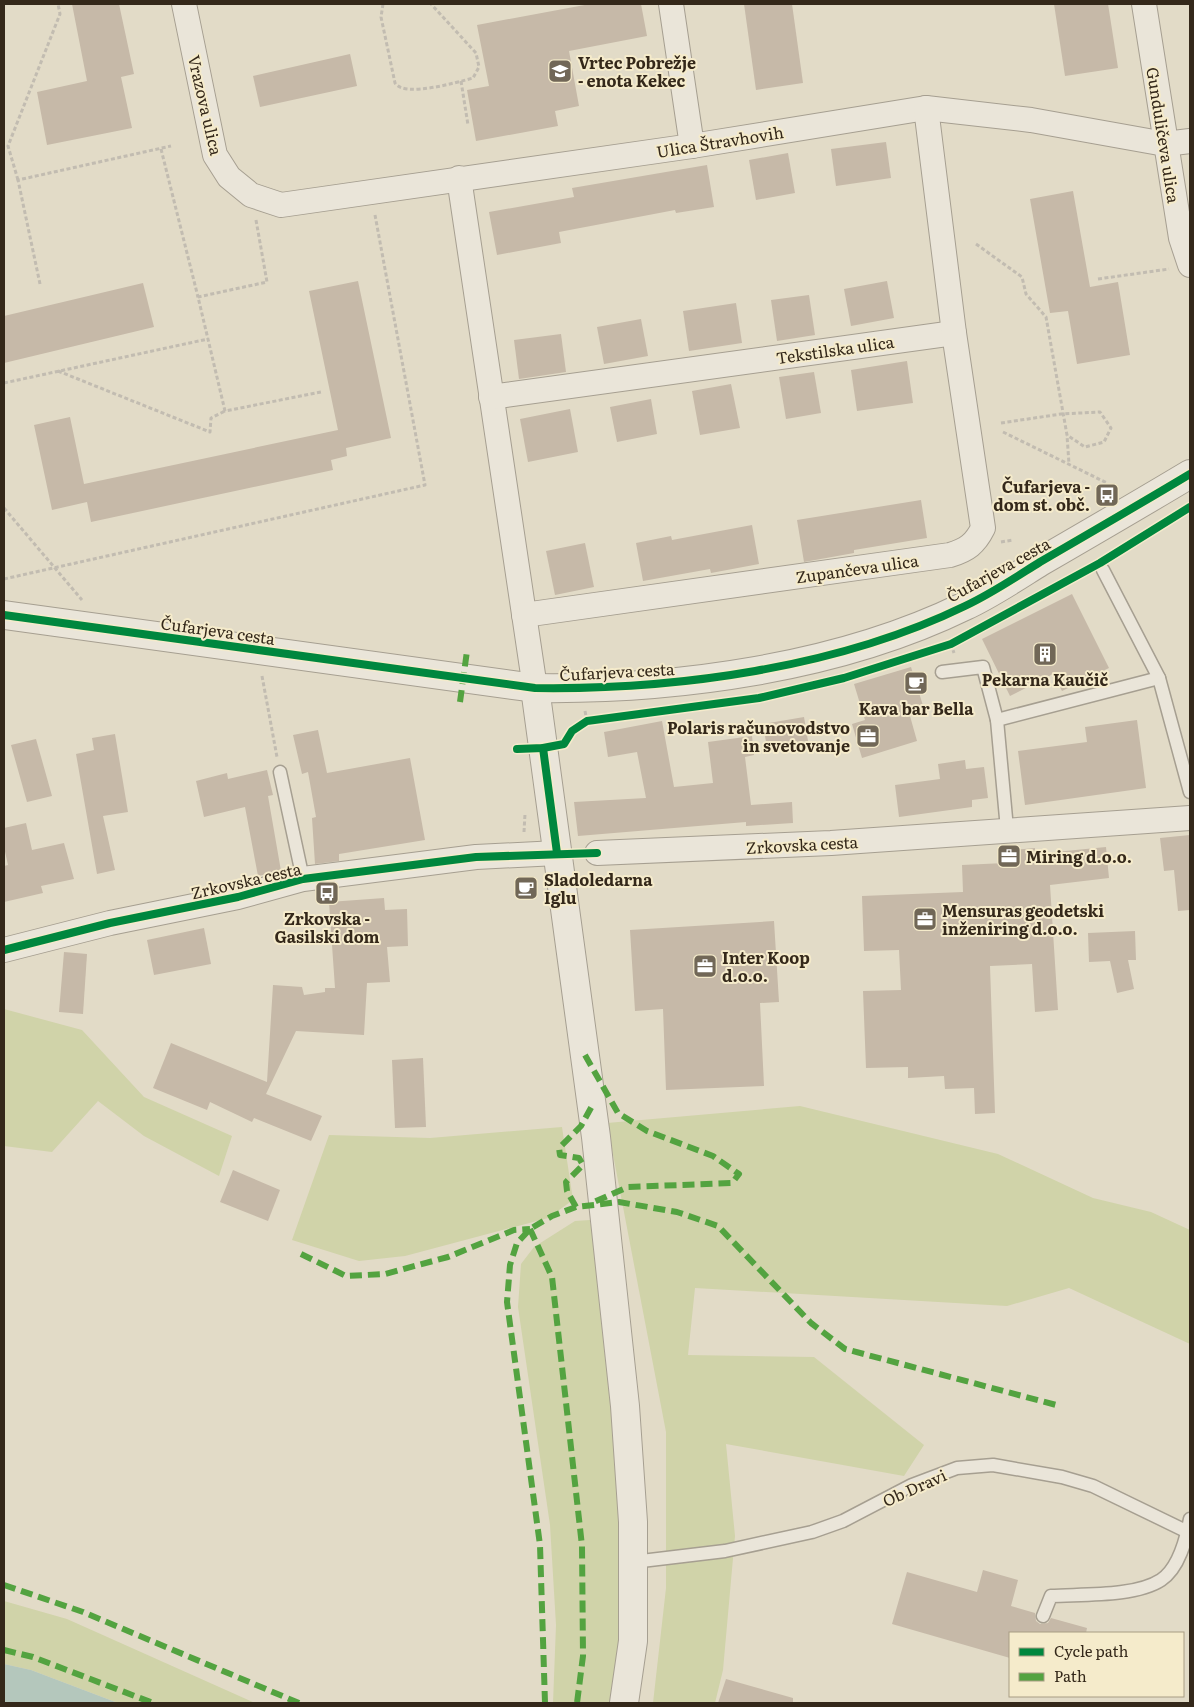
<svg xmlns="http://www.w3.org/2000/svg" width="1194" height="1707" font-family="Literata,serif">
	<style>
		.green { fill: #d0d3a9 }
		.water { fill: #b4c7bc }
		.building { fill: #c6b9a8 }
		.lines { fill: none; stroke-linecap: round; stroke-linejoin: round }
		.service-casing { stroke: #a69f91; stroke-width: 15 }
		.minor-casing { stroke: #a69f91; stroke-width: 26 }
		.tertiary-casing { stroke: #a69f91; stroke-width: 30 }
		.path { stroke: #c2bcb1; stroke-width: 3; stroke-dasharray: 4 2.5; stroke-linecap: butt }
		.service { stroke: #eae5d9; stroke-width: 12 }
		.minor { stroke: #eae5d9; stroke-width: 24 }
		.tertiary { stroke: #eae5d9; stroke-width: 28 }
		.quiet { stroke: #53a340; stroke-width: 6; stroke-dasharray: 12 6; stroke-linecap: butt }
		.cycleway-casing { stroke: #f5ebcb; stroke-width: 11 }
		.cycleway { stroke: #00873e; stroke-width: 8 }
		.labels { text-anchor: middle; dominant-baseline: central; stroke-width: 4; stroke-linejoin: round; paint-order: stroke }
		.poi-label { font-size: 16px; font-weight: bold; fill: #34281a; stroke: #f5ebcb; text-anchor: start }
		.street-label { font-size: 16px; fill: #34281a; stroke: #f5ebcb }
	</style>
	<rect width="100%" height="100%" fill="#e2dbc7"/>
	<g class="green">
		<path d="M 4,1009 L 82,1030 L 144,1097 L 232,1136 L 219,1176 L 144,1136 L 98,1101 L 52,1152 L 4,1146 Z"/>
		<path d="M 800,1106 L 998,1154 L 1093,1198 L 1151,1212 L 1190,1230 L 1190,1344 L 1069,1288 L 1007,1306 L 695,1288 L 688,1355 L 814,1357 L 924,1445 L 904,1476 L 726,1444 L 735,1536 L 723,1670 L 715,1703 L 653,1703 L 666,1588 L 666,1432 L 607,1123 Z"/>
		<path d="M 562,1127 L 573,1200 L 548,1218 L 405,1256 L 359,1261 L 292,1240 L 329,1135 L 430,1138 Z"/>
		<path d="M 590,1220 L 598,1269 L 621,1517 L 620,1647 L 614,1703 L 553,1703 L 556,1625 L 550,1525 L 518,1307 L 521,1264 L 534,1247 L 575,1221 Z"/>
		<path d="M 4,1601 L 67,1619 L 255,1703 L 118,1703 L 31,1670 L 4,1664 Z"/>
	</g>
	<path class="water" d="M 4,1664 L 31,1670 L 118,1703 L 4,1703 Z"/>
	<g class="building">
		<path d="M 72,4 L 119,4 L 134,74 L 121,77 L 132,128 L 47,145 L 37,92 L 87,81 Z"/>
		<path d="M 590,4 L 641,4 L 647,36 L 569,51 L 579,106 L 555,111 L 558,126 L 476,141 L 467,90 L 489,86 L 477,25 Z"/>
		<path d="M 744,4 L 792,4 L 803,83 L 756,90 Z"/>
		<path d="M 1054,4 L 1108,4 L 1118,68 L 1065,76 Z"/>
		<path d="M 350,54 L 357,86 L 260,107 L 253,76 Z"/>
		<path d="M 886,142 L 891,178 L 836,186 L 831,149 Z"/>
		<path d="M 788,153 L 795,193 L 756,200 L 749,160 Z"/>
		<path d="M 707,165 L 714,207 L 676,213 L 675,210 L 559,232 L 561,243 L 497,255 L 489,212 L 574,197 L 572,188 Z"/>
		<path d="M 1073,191 L 1090,287 L 1118,282 L 1130,355 L 1077,364 L 1068,311 L 1050,313 L 1030,199 Z"/>
		<path d="M 358,281 L 391,438 L 346,448 L 347,456 L 331,460 L 333,470 L 91,522 L 87,502 L 52,510 L 34,425 L 70,417 L 84,484 L 338,430 L 309,291 Z"/>
		<path d="M 887,281 L 894,318 L 851,326 L 844,289 Z"/>
		<path d="M 143,283 L 154,327 L 4,363 L 4,316 Z"/>
		<path d="M 809,295 L 815,335 L 777,341 L 771,300 Z"/>
		<path d="M 736,303 L 742,343 L 689,351 L 683,311 Z"/>
		<path d="M 641,319 L 648,356 L 604,364 L 597,327 Z"/>
		<path d="M 561,334 L 566,372 L 519,379 L 514,340 Z"/>
		<path d="M 907,361 L 913,403 L 857,411 L 851,370 Z"/>
		<path d="M 814,372 L 821,413 L 786,419 L 779,377 Z"/>
		<path d="M 731,384 L 740,428 L 700,435 L 692,391 Z"/>
		<path d="M 651,399 L 657,434 L 617,442 L 610,407 Z"/>
		<path d="M 570,409 L 578,452 L 528,462 L 520,419 Z"/>
		<path d="M 921,500 L 927,538 L 854,550 L 854,553 L 804,562 L 797,520 Z"/>
		<path d="M 752,525 L 759,564 L 711,573 L 710,569 L 643,581 L 636,543 L 671,536 L 672,540 Z"/>
		<path d="M 585,543 L 594,587 L 555,595 L 546,551 Z"/>
		<path d="M 1072,594 L 1109,668 L 1062,691 L 1053,674 L 1010,696 L 982,639 Z"/>
		<path d="M 911,667 L 925,712 L 910,716 L 917,741 L 862,758 L 852,724 L 865,720 L 854,684 Z"/>
		<path d="M 804,717 L 808,741 L 767,748 L 763,724 Z"/>
		<path d="M 1137,720 L 1146,788 L 1025,805 L 1018,751 L 1087,742 L 1085,727 Z"/>
		<path d="M 662,721 L 674,787 L 713,783 L 708,742 L 752,736 L 754,755 L 745,757 L 751,805 L 792,802 L 793,823 L 746,826 L 746,822 L 578,836 L 574,802 L 646,798 L 637,752 L 608,757 L 604,732 Z"/>
		<path d="M 318,730 L 327,773 L 410,758 L 425,840 L 339,854 L 339,861 L 315,864 L 312,818 L 316,817 L 308,772 L 302,774 L 293,735 Z"/>
		<path d="M 115,734 L 128,812 L 103,816 L 115,870 L 97,874 L 76,754 L 94,750 L 92,738 Z"/>
		<path d="M 36,739 L 52,796 L 27,802 L 11,745 Z"/>
		<path d="M 965,760 L 966,769 L 984,767 L 988,798 L 972,800 L 972,807 L 899,817 L 895,785 L 940,779 L 938,764 Z"/>
		<path d="M 267,770 L 273,795 L 268,796 L 281,871 L 258,876 L 245,807 L 204,817 L 196,781 L 227,773 L 228,779 Z"/>
		<path d="M 26,823 L 32,850 L 64,843 L 74,879 L 41,886 L 43,893 L 4,902 L 4,866 L 8,865 L 4,847 L 4,828 Z"/>
		<path d="M 1190,835 L 1190,910 L 1178,911 L 1174,870 L 1164,871 L 1160,838 Z"/>
		<path d="M 1106,847 L 1109,878 L 1050,885 L 1058,1010 L 1035,1012 L 1032,964 L 990,966 L 995,1113 L 975,1114 L 974,1088 L 945,1089 L 944,1076 L 908,1078 L 908,1067 L 866,1068 L 863,991 L 901,990 L 899,950 L 864,951 L 862,896 L 963,892 L 962,865 L 1005,863 L 1004,851 L 1035,848 L 1035,854 Z"/>
		<path d="M 384,898 L 385,910 L 407,909 L 408,946 L 387,947 L 390,982 L 367,983 L 364,1035 L 296,1031 L 266,1094 L 322,1116 L 311,1141 L 254,1118 L 252,1122 L 210,1102 L 207,1110 L 153,1088 L 171,1043 L 267,1082 L 273,985 L 302,987 L 304,995 L 325,992 L 325,988 L 335,988 L 329,902 Z"/>
		<path d="M 774,921 L 779,1002 L 760,1003 L 764,1086 L 666,1090 L 663,1009 L 635,1011 L 630,930 Z"/>
		<path d="M 204,928 L 211,964 L 154,975 L 147,940 Z"/>
		<path d="M 1135,931 L 1136,960 L 1128,960 L 1134,989 L 1117,993 L 1110,961 L 1089,962 L 1088,933 Z"/>
		<path d="M 64,952 L 87,954 L 83,1014 L 59,1012 Z"/>
		<path d="M 423,1058 L 426,1127 L 395,1128 L 392,1060 Z"/>
		<path d="M 233,1170 L 280,1190 L 268,1221 L 220,1202 Z"/>
		<path d="M 983,1570 L 1018,1580 L 1011,1606 L 1035,1613 L 1036,1621 L 1040,1624 L 1048,1623 L 1051,1618 L 1087,1628 L 1086,1633 L 1010,1633 L 1010,1658 L 892,1624 L 907,1572 L 977,1592 Z"/>
		<path d="M 726,1679 L 793,1698 L 793,1703 L 718,1703 Z"/>
	</g>
	<g class="lines">
		<g class="service-casing">
			<g id="service">
				<path d="M 1103,570 L 1159,678"/>
				<path d="M 942,672 L 983,667 L 997,720"/>
				<path d="M 280,772 L 303,879"/>
				<path d="M 1007,829 L 997,720 L 1159,678 L 1190,792"/>
				<path d="M 633,1562 L 725,1551 L 812,1532 L 843,1521 L 912,1485 L 957,1468 L 993,1465 L 1062,1477 L 1093,1486 L 1190,1533"/>
				<path d="M 1043,1616 L 1051,1596 C 1082,1594 1135,1597 1161,1580 C 1179,1568 1186,1540 1190,1519"/>
			</g>
		</g>
		<g class="minor-casing">
			<g id="minor">
				<path d="M 184,4 L 215,155 L 229,177 L 251,195 L 281,205 L 692,146 L 926,108 L 1031,120 L 1165,144 L 1190,141"/>
				<path d="M 671,4 L 692,146"/>
				<path d="M 1144,4 L 1181,238 L 1190,265"/>
				<path d="M 459,178 L 535,688"/>
				<path d="M 491,397 L 954,333"/>
				<path d="M 524,615 L 950,555 C 967,550 975,544 983,528 L 954,333 L 926,108"/>
				<path d="M 597,853 L 831,843 L 1190,818"/>
				<path d="M 4,950 L 110,923 L 238,897 L 303,879 L 476,857 L 557,853"/>
			</g>
		</g>
		<g class="tertiary-casing">
			<g id="tertiary">
				<path d="M 4,615 L 535,688 C 676,690 838,668 965,606 C 991,594 1016,577 1040,562 C 1090,533 1140,504 1190,474"/>
				<path d="M 535,688 L 596,1137 L 625,1406 L 633,1522 L 633,1641 L 624,1703"/>
			</g>
		</g>
		<g class="path">
			<path d="M 383,4 L 381,17 L 395,83 C 404,98 458,82 473,78 L 479,67 L 476,53 L 431,4"/>
			<path d="M 461,81 L 468,125"/>
			<path d="M 161,149 L 198,297"/>
			<path d="M 18,180 L 8,146 L 60,14 L 58,4"/>
			<path d="M 256,220 L 267,282 L 198,297 L 225,411 L 321,392"/>
			<path d="M 976,244 L 1022,277 L 1026,294 L 1046,317 L 1067,435 L 1069,464"/>
			<path d="M 1098,279 L 1169,269"/>
			<path d="M 40,284 L 18,180 L 171,146"/>
			<path d="M 58,371 L 210,432 L 211,418 L 225,411"/>
			<path d="M 4,383 L 208,339"/>
			<path d="M 1001,423 L 1061,414 L 1100,412 L 1111,428 L 1104,442 L 1085,447 L 1067,435"/>
			<path d="M 1003,432 L 1107,483"/>
			<path d="M 4,508 L 82,600"/>
			<path d="M 1001,542 L 1013,540"/>
			<path d="M 4,579 L 425,485 L 375,215"/>
			<path d="M 951,644 L 954,653"/>
			<path d="M 262,676 L 277,757"/>
			<path d="M 585,711 L 587,721"/>
			<path d="M 524,832 L 525,814"/>
		</g>
		<use href="#service" class="service"/>
		<use href="#minor" class="minor"/>
		<use href="#tertiary" class="tertiary"/>
		<g class="quiet">
			<path d="M 460,702 L 467,651"/>
			<path d="M 585,1055 L 618,1113 L 647,1131 L 713,1156 L 739,1174 L 732,1183 L 628,1187 L 594,1202"/>
			<path d="M 576,1207 L 567,1191 L 566,1182 L 583,1165 L 579,1158 L 560,1155 L 559,1148 L 581,1126 L 592,1106"/>
			<path d="M 530,1229 L 552,1277 L 582,1546 L 583,1656 L 577,1703"/>
			<path d="M 301,1254 L 346,1276 L 385,1274 L 448,1257 L 514,1230 L 530,1229"/>
			<path d="M 4,1585 L 83,1612 L 299,1703"/>
			<path d="M 4,1650 L 33,1657 L 153,1703"/>
			<path d="M 545,1703 L 540,1545 L 507,1302 L 510,1265 L 517,1243 L 530,1229 L 552,1216 L 576,1207 L 619,1202 L 677,1212 L 718,1226 L 811,1323 L 845,1349 L 1060,1406"/>
		</g>
		<g class="cycleway-casing">
			<g id="cycleway">
				<path d="M 4,615 L 535,688 C 676,690 838,668 965,606 C 991,594 1016,577 1040,562 C 1090,533 1140,504 1190,474"/>
				<path d="M 543,748 L 557,853"/>
				<path d="M 517,749 L 543,748 L 564,744 L 572,731 L 587,721 L 759,698 L 844,678 L 951,644 L 1100,563 L 1190,507"/>
				<path d="M 4,950 L 110,923 L 238,897 L 303,879 L 476,857 L 597,853"/>
			</g>
		</g>
		<use href="#cycleway" class="cycleway"/>
	</g>
	<defs>
		<g id="school-square" transform="scale(1.25)"><rect x="-9" y="-9" width="18" height="18" rx="4" fill="#716757" stroke="#f5ebcb"/><path d="M0-5L7-2L0 1L-7-2ZM-4 1L0 2.5L4 1V4Q0 6-4 4Z" fill="#fff"/></g>
		<g id="bus-square" transform="scale(1.25)"><rect x="-9" y="-9" width="18" height="18" rx="4" fill="#716757" stroke="#f5ebcb"/><path d="M-5-6H5V4H4V6H2V4H-2V6H-4V4H-5ZM-3.5-4V0h7V-4ZM-3.5 1.2v1.5H-2V1.2ZM2 1.2v1.5H3.5V1.2Z" fill="#fff"/></g>
		<g id="building-square" transform="scale(1.25)"><rect x="-9" y="-9" width="18" height="18" rx="4" fill="#716757" stroke="#f5ebcb"/><path d="M-4-6H4V6H1V3H-1V6H-4ZM-2.5-4.3h1.7v1.8h-1.7ZM.8-4.3h1.7v1.8H.8ZM-2.5-1h1.7V.8h-1.7ZM.8-1h1.7V.8H.8Z" fill="#fff"/></g>
		<g id="cafe-square" transform="scale(1.25)"><rect x="-9" y="-9" width="18" height="18" rx="4" fill="#716757" stroke="#f5ebcb"/><path d="M-5.5-4.5H6V0H3Q3 3.5 0 3.5H-2.5Q-5.5 3.5-5.5 0ZM3-3.2v2h1.7v-2ZM-6 4.5H4V6H-6Z" fill="#fff"/></g>
		<g id="office-square" transform="scale(1.25)"><rect x="-9" y="-9" width="18" height="18" rx="4" fill="#716757" stroke="#f5ebcb"/><path d="M-6-3h4V-5.5h4V-3h4V5H-6ZM-1-4.5V-3h2v-1.5ZM-6 0V1H6V0Z" fill="#fff"/></g>
	</defs>
	<g fill-rule="evenodd">
		<use href="#school-square" x="560" y="71"/>
		<use href="#bus-square" x="1107" y="495"/>
		<use href="#building-square" x="1045" y="654"/>
		<use href="#cafe-square" x="916" y="683"/>
		<use href="#office-square" x="868" y="736"/>
		<use href="#office-square" x="1009" y="856"/>
		<use href="#cafe-square" x="526" y="888"/>
		<use href="#bus-square" x="327" y="893"/>
		<use href="#office-square" x="925" y="919"/>
		<use href="#office-square" x="705" y="966"/>
	</g>
	<g class="labels">
		<g class="poi-label">
			<text x="578" y="62">Vrtec Pobrežje<tspan x="578" dy="18">- enota Kekec</tspan></text>
			<text x="1090" y="486" text-anchor="end">Čufarjeva -<tspan x="1090" dy="18">dom st. obč.</tspan></text>
			<text x="1045" y="679" text-anchor="middle">Pekarna Kaučič</text>
			<text x="916" y="708" text-anchor="middle">Kava bar Bella</text>
			<text x="850" y="727" text-anchor="end">Polaris računovodstvo<tspan x="850" dy="18">in svetovanje</tspan></text>
			<text x="1026" y="856">Miring d.o.o.</text>
			<text x="544" y="879">Sladoledarna<tspan x="544" dy="18">Iglu</tspan></text>
			<text x="942" y="910">Mensuras geodetski<tspan x="942" dy="18">inženiring d.o.o.</tspan></text>
			<text x="327" y="918" text-anchor="middle">Zrkovska -<tspan x="327" dy="18">Gasilski dom</tspan></text>
			<text x="722" y="957">Inter Koop<tspan x="722" dy="18">d.o.o.</tspan></text>
		</g>
		<g class="street-label">
			<text transform="translate(206 105) rotate(77)">Vrazova ulica</text>
			<text transform="translate(1164 135) rotate(81)">Gunduličeva ulica</text>
			<text transform="translate(720 141) rotate(-9)">Ulica Štravhovih</text>
			<text transform="translate(835 349) rotate(-8)">Tekstilska ulica</text>
			<text transform="translate(857 568) rotate(-8)">Zupančeva ulica</text>
			<text transform="translate(998 569) rotate(-29)">Čufarjeva cesta</text>
			<text transform="translate(218 630) rotate(8)">Čufarjeva cesta</text>
			<text transform="translate(617 671) rotate(-3)">Čufarjeva cesta</text>
			<text transform="translate(802 844) rotate(-3)">Zrkovska cesta</text>
			<text transform="translate(246 880) rotate(-13)">Zrkovska cesta</text>
			<text transform="translate(914 1487) rotate(-24)">Ob Dravi</text>
		</g>
	</g>
	<rect width="1194" height="1707" fill="none" stroke="#34281a" stroke-width="10"/>
	<rect x="1009" y="1632" width="175" height="65" fill="#f5ebcb" stroke="#a89d84"/>
	<rect x="1019" y="1648" width="25" height="8" fill="#00873e" stroke="#a89d84"/>
	<text x="1054" y="1657" font-size="15" fill="#34281a">Cycle path</text>
	<rect x="1019" y="1673" width="25" height="8" fill="#53a340" stroke="#a89d84"/>
	<text x="1054" y="1682" font-size="15" fill="#34281a">Path</text>
</svg>
